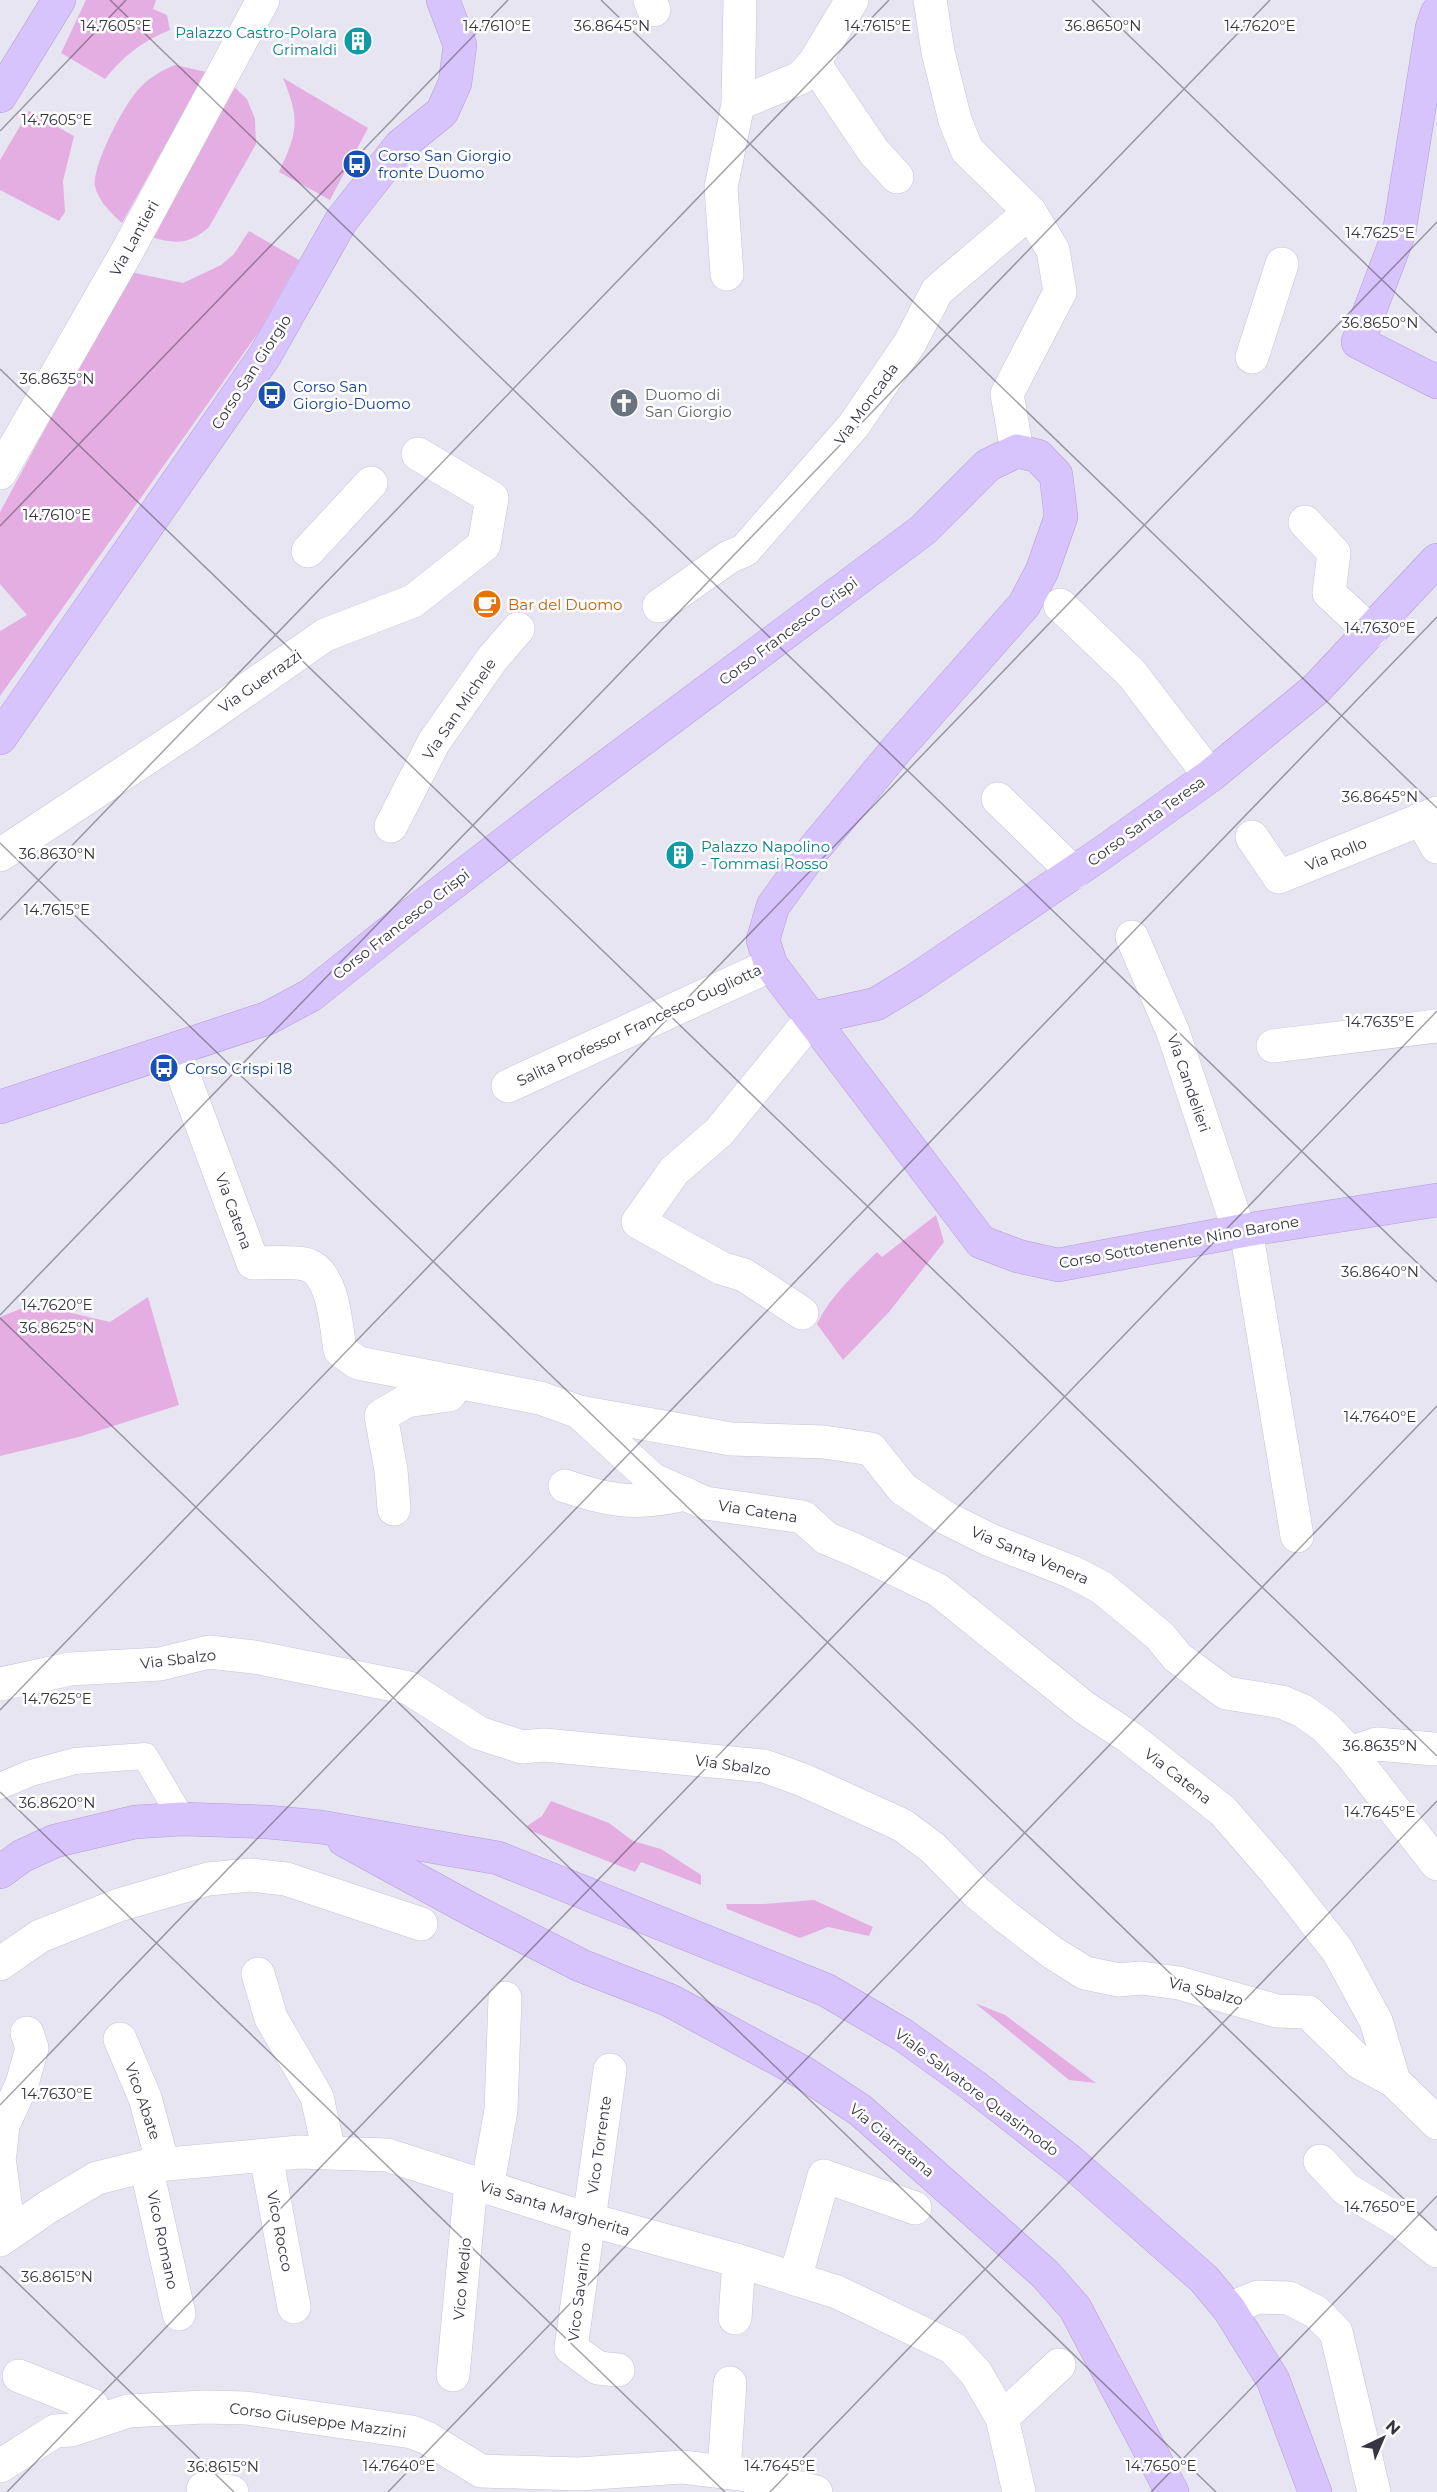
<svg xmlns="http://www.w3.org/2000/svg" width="1437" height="2492" font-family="Montserrat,sans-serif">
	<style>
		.green { fill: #e5aee2 }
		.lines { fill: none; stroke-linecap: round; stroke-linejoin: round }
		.lane-casing { stroke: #c7c2d7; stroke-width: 27 }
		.street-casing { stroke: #c7c2d7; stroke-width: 34 }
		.secondary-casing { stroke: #b19cd9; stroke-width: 34 }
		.lane { stroke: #fff; stroke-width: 26 }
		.street { stroke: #fff; stroke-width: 33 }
		.secondary { stroke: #d8c4fc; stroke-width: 33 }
		.ticks { fill: none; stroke: #383543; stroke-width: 1.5; stroke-opacity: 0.45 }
		.labels { text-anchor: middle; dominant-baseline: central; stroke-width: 5; stroke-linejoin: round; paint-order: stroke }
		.culture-label { font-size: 15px; fill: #0d838f; stroke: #fff; text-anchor: end }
		.transit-label { font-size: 15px; fill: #164399; stroke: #fff; text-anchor: start }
		.street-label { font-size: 15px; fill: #383543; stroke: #fff }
		.worship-label { font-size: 15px; fill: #5b616d; stroke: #fff; text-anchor: start }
		.food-label { font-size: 15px; fill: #c56008; stroke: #fff; text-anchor: start }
		.ticks-label { font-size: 15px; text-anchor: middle; fill: #383543; stroke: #fff; stroke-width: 5; stroke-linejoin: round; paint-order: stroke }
	</style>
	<rect width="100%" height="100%" fill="#e8e5f2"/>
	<g class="green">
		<path d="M 86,0 L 156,0 L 153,9 L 167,15 L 170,30 C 143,41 123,56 105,79 L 61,53 Z"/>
		<path d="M 175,65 L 206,72 L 122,223 C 112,214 98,201 95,186 C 92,166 123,107 137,91 C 148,78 160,71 175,65 Z"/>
		<path d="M 283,78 L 368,128 L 330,200 L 279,172 C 298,132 300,119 283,78 Z"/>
		<path d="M 233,86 L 247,99 L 255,119 L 256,144 L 209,227 C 189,245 176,244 151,237 Z"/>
		<path d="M 29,111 L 74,136 L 63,181 L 65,212 L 59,221 L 0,190 L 0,160 Z"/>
		<path d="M 249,231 L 299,260 L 258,333 L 0,696 L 0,631 L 27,615 L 0,584 L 0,512 L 130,272 L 183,283 L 221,265 L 234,254 Z"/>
		<path d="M 936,1215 L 944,1242 L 889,1312 L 843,1360 L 817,1324 C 830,1296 855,1274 877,1252 L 882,1257 Z"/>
		<path d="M 148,1297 L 179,1405 L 79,1437 L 0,1456 L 0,1317 L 33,1304 L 110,1322 Z"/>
		<path d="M 551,1801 L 609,1823 L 633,1841 L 661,1849 L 701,1875 L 701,1885 L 641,1862 L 635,1872 L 531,1831 L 527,1826 L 542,1816 Z"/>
		<path d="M 814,1900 L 873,1927 L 869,1936 L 828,1927 L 800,1938 L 727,1909 L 726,1904 L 764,1904 Z"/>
		<path d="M 975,2003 L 1005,2015 L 1096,2083 L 1069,2080 Z"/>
	</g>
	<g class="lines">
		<g class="lane-casing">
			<path id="lane" d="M 0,1786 L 31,1773 L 75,1761 L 145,1756 L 182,1819"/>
		</g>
		<g class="street-casing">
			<g id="street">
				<path d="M 650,0 L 654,10"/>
				<path d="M 930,0 L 938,52 L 955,120 L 967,150 L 1030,212 L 1053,250 L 1060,292 L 1007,394 L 1017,451"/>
				<path d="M 814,63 L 874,152 L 897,177"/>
				<path d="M 738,104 L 800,78 L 814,63 L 852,0"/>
				<path d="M 727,274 L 721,187 L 738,104 L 740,0"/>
				<path d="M 1252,357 L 1282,264"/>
				<path d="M 0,473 L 129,248 L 263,0"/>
				<path d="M 1305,522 L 1334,553 L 1329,593 L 1371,632"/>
				<path d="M 308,551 L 371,483"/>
				<path d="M 1060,605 L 1132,674 L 1210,776"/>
				<path d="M 659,606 L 729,557 L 745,550 L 854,425 L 910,343 L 937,291 L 1030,212"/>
				<path d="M 998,799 L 1074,873"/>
				<path d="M 1421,819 L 1437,847"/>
				<path d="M 391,826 L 434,742 L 492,659 L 518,629"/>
				<path d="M 1252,837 L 1279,877 L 1437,813"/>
				<path d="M 0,855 L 189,730 L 325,635 L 413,601 L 484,545 L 492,498 L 418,454"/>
				<path d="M 1132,937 L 1173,1032 L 1239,1231"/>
				<path d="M 1273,1046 L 1437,1026"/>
				<path d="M 174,1050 L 253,1263 C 269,1263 289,1261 305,1264 C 334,1271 336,1326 340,1350 L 358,1363 L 540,1398 L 579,1412 L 652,1479 L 705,1503 L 803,1517 L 826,1538 L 855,1550 L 938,1590 L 1085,1708 L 1129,1737 L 1223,1811 L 1276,1872 L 1338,1951 L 1376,2021 L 1394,2081 L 1437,2123"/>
				<path d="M 508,1086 L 771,965"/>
				<path d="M 1246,1230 L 1297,1536"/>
				<path d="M 802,1313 L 744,1275 L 721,1268 L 638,1222 L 674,1171 L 719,1132 L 812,1018"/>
				<path d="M 579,1412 L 731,1439 L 824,1442 L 871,1449 L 903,1489 L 946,1518 L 990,1540 L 1072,1572 L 1101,1587 L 1160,1636 L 1177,1657 L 1226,1693 L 1282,1702 L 1303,1711 L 1324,1726 L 1350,1753 L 1437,1864"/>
				<path d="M 565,1486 C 612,1502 637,1505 686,1494"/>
				<path d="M 394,1509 L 391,1470 L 381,1416 L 406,1401 L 449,1395 L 458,1384"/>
				<path d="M 0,1684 L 70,1669 L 160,1664 L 209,1652 L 254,1657 L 409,1688 L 479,1733 L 522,1747 L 544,1745 L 764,1766 L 803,1780 L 902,1825 L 933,1848 L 977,1893 L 1006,1917 L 1053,1953 L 1085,1973 L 1119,1980 L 1141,1978 L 1179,1983 L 1277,2011 L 1308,2012 L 1359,2062 L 1394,2081"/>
				<path d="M 1350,1753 L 1377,1744 L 1434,1749"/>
				<path d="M 0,1964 L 40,1936 L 119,1905 L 208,1879 L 250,1875 L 286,1879 L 421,1924"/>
				<path d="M 258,1974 L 271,2018 L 317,2097 L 329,2152"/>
				<path d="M 120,2039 L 145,2098 L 163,2164"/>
				<path d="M 610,2070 L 571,2348 L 598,2368 L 618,2370"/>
				<path d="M 0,2154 L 3,2125 L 22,2084 L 32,2048 L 27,2033"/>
				<path d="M 266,2156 L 294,2307"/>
				<path d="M 1320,2161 L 1346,2189 L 1401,2222 L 1437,2251"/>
				<path d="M 0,2165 L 9,2232"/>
				<path d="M 146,2166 L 179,2314"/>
				<path d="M 487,2188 L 501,2110 L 505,1998"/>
				<path d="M 0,2240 L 48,2207 L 97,2178 L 146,2166 L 300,2152 L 387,2155 L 587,2219 L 739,2261 L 837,2292 L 953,2348 L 976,2373 L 1002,2418 L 1019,2492"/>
				<path d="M 795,2279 L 824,2176 L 915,2208"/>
				<path d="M 1229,2309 L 1258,2297 L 1289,2298 L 1316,2312 L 1336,2332 L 1374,2492"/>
				<path d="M 735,2318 L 739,2261"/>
				<path d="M 453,2375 L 471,2183"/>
				<path d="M 19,2376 L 92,2405"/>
				<path d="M 1002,2418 L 1059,2365"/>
				<path d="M 0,2466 L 55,2431 L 71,2430 L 128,2411 L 203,2407 L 246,2408 L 412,2432 L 427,2438 L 481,2471 L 579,2474 L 682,2467 L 741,2474 L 816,2492"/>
				<path d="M 724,2472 L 730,2383"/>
				<path d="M 203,2489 L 232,2492"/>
			</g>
		</g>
		<g class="secondary-casing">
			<g id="secondary">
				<path d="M 1437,13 L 1432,28 L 1399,233 L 1358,342 L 1437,382"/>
				<path d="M 0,96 L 59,0"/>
				<path d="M 0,738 L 264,357 L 341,221 L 400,146 L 442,112 L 455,83 L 460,45 L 443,0"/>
				<path d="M 812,1018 L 876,1004 L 914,981 L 1105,851 L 1210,776 L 1316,689 L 1437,560"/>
				<path d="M 0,1107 L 268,1018 L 311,995 L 406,919 L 560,801 L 923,530 L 988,465 L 1017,451 L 1038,456 L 1056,475 L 1061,517 L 1042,571 L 1024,605 L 896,750 L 814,849 L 773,906 L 763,940 L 771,965 L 981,1242 L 1018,1256 L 1058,1265 L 1246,1230 L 1437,1200"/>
				<path d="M 344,1840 L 472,1910 L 582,1966 L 669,2000 L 804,2073 L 860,2110 L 1045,2274 L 1075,2308 L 1172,2492"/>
				<path d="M 0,1872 L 22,1856 L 55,1841 L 135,1822 L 182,1819 L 268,1822 L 321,1827 L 498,1858 L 826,1990 L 903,2035 L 974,2086 L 1071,2162 L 1204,2279 L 1229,2309 L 1273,2380 L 1315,2492"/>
			</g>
		</g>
		<use href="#lane" class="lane"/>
		<use href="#street" class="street"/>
		<use href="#secondary" class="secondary"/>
	</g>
	<path class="ticks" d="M 110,0 L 1437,1282M 601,0 L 1437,808M 1092,0 L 1437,333M 0,131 L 126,0M 0,369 L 1437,1756M 0,526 L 508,0M 0,843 L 1437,2231M 0,920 L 889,0M 0,1315 L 1270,0M 0,1318 L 1216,2492M 0,1710 L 1437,222M 0,1792 L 725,2492M 0,2105 L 1437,617M 0,2266 L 234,2492M 7,2492 L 1437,1011M 388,2492 L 1437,1406M 770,2492 L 1437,1801M 1151,2492 L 1437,2196"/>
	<defs>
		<g id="building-disc" transform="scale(1.5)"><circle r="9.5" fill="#0f9aa8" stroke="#fff"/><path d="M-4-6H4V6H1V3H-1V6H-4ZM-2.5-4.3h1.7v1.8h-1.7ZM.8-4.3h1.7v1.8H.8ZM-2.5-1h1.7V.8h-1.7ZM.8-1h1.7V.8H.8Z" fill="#fff"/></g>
		<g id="bus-disc" transform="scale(1.5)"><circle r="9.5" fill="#1a4fb4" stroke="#fff"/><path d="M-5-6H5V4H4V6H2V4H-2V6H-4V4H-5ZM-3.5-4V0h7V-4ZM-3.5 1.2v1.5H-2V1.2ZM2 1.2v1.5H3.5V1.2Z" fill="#fff"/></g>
		<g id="church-disc" transform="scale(1.5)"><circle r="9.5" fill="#6b7280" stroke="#fff"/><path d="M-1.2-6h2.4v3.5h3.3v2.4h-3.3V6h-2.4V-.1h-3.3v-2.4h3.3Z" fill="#fff"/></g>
		<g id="cafe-disc" transform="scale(1.5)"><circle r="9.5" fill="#e8710a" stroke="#fff"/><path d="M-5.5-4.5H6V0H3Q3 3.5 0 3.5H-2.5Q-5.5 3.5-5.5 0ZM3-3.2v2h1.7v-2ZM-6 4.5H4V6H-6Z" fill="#fff"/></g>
	</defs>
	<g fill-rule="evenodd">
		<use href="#building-disc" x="358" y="41"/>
		<use href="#bus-disc" x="357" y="164"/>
		<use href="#bus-disc" x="272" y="395"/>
		<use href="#church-disc" x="624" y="403"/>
		<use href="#cafe-disc" x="487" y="604"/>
		<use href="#building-disc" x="680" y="855"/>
		<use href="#bus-disc" x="164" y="1068"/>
	</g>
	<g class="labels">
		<g class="culture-label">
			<text x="337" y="32">Palazzo Castro-Polara<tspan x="337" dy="17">Grimaldi</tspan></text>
			<text x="701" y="846" text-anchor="start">Palazzo Napolino<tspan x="701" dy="17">- Tommasi Rosso</tspan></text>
		</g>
		<g class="transit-label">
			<text x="378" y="155">Corso San Giorgio<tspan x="378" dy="17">fronte Duomo</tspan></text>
			<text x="293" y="386">Corso San<tspan x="293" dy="17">Giorgio-Duomo</tspan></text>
			<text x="185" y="1068">Corso Crispi 18</text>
		</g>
		<g class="street-label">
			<text transform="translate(134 238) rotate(-61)">Via Lantieri</text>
			<text transform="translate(251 372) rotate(-57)">Corso San Giorgio</text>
			<text transform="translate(866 404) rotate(-54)">Via Moncada</text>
			<text transform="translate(788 631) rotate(-37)">Corso Francesco Crispi</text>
			<text transform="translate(260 681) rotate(-35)">Via Guerrazzi</text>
			<text transform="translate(459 709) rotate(-56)">Via San Michele</text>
			<text transform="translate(1146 821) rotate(-36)">Corso Santa Teresa</text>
			<text transform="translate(1336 854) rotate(-22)">Via Rollo</text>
			<text transform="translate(401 924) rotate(-38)">Corso Francesco Crispi</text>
			<text transform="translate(639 1025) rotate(-25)">Salita Professor Francesco Gugliotta</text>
			<text transform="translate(1189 1083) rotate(71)">Via Candelieri</text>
			<text transform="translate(234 1211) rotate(70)">Via Catena</text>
			<text transform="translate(1179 1242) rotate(-10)">Corso Sottotenente Nino Barone</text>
			<text transform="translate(758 1511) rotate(9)">Via Catena</text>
			<text transform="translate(1030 1555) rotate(23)">Via Santa Venera</text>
			<text transform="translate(178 1659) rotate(-7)">Via Sbalzo</text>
			<text transform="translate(733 1765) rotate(8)">Via Sbalzo</text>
			<text transform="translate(1178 1776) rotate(38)">Via Catena</text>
			<text transform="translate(1206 1991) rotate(14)">Via Sbalzo</text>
			<text transform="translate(977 2092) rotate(37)">Viale Salvatore Quasimodo</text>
			<text transform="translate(143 2101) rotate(71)">Vico Abate</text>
			<text transform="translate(892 2140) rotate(40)">Via Giarratana</text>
			<text transform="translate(599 2145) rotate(-82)">Vico Torrente</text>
			<text transform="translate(555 2208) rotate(17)">Via Santa Margherita</text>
			<text transform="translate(280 2231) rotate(79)">Vico Rocco</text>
			<text transform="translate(163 2240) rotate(78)">Vico Romano</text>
			<text transform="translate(462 2279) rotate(-85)">Vico Medio</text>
			<text transform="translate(579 2292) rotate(-83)">Vico Savarino</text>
			<text transform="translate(318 2420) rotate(8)">Corso Giuseppe Mazzini</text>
		</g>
		<g class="worship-label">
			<text x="645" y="394">Duomo di<tspan x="645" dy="17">San Giorgio</tspan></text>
		</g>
		<g class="food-label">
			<text x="508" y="604">Bar del Duomo</text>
		</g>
	</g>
	<g class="ticks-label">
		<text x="612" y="31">36.8645°N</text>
		<text x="1103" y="31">36.8650°N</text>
		<text x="116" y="31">14.7605°E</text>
		<text x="497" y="31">14.7610°E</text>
		<text x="878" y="31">14.7615°E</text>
		<text x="1260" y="31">14.7620°E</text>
		<text x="57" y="125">14.7605°E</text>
		<text x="1380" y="238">14.7625°E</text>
		<text x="1380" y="328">36.8650°N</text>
		<text x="57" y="384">36.8635°N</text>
		<text x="57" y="520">14.7610°E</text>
		<text x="1380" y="633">14.7630°E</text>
		<text x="1380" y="802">36.8645°N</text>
		<text x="57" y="859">36.8630°N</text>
		<text x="57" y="915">14.7615°E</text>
		<text x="1380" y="1027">14.7635°E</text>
		<text x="1380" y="1277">36.8640°N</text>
		<text x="57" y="1310">14.7620°E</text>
		<text x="57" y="1333">36.8625°N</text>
		<text x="1380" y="1422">14.7640°E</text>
		<text x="57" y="1704">14.7625°E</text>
		<text x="1380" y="1751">36.8635°N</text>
		<text x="57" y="1808">36.8620°N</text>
		<text x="1380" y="1817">14.7645°E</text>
		<text x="57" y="2099">14.7630°E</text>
		<text x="1380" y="2212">14.7650°E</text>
		<text x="57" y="2282">36.8615°N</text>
		<text x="399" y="2471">14.7640°E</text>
		<text x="780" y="2471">14.7645°E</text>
		<text x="1161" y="2471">14.7650°E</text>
		<text x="223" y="2472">36.8615°N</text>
	</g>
	<g transform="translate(1383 2438) rotate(44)" stroke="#ffffff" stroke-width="4.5" paint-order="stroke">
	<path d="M0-4.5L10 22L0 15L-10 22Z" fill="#383543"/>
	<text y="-9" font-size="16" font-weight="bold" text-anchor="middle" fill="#383543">N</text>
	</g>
</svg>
